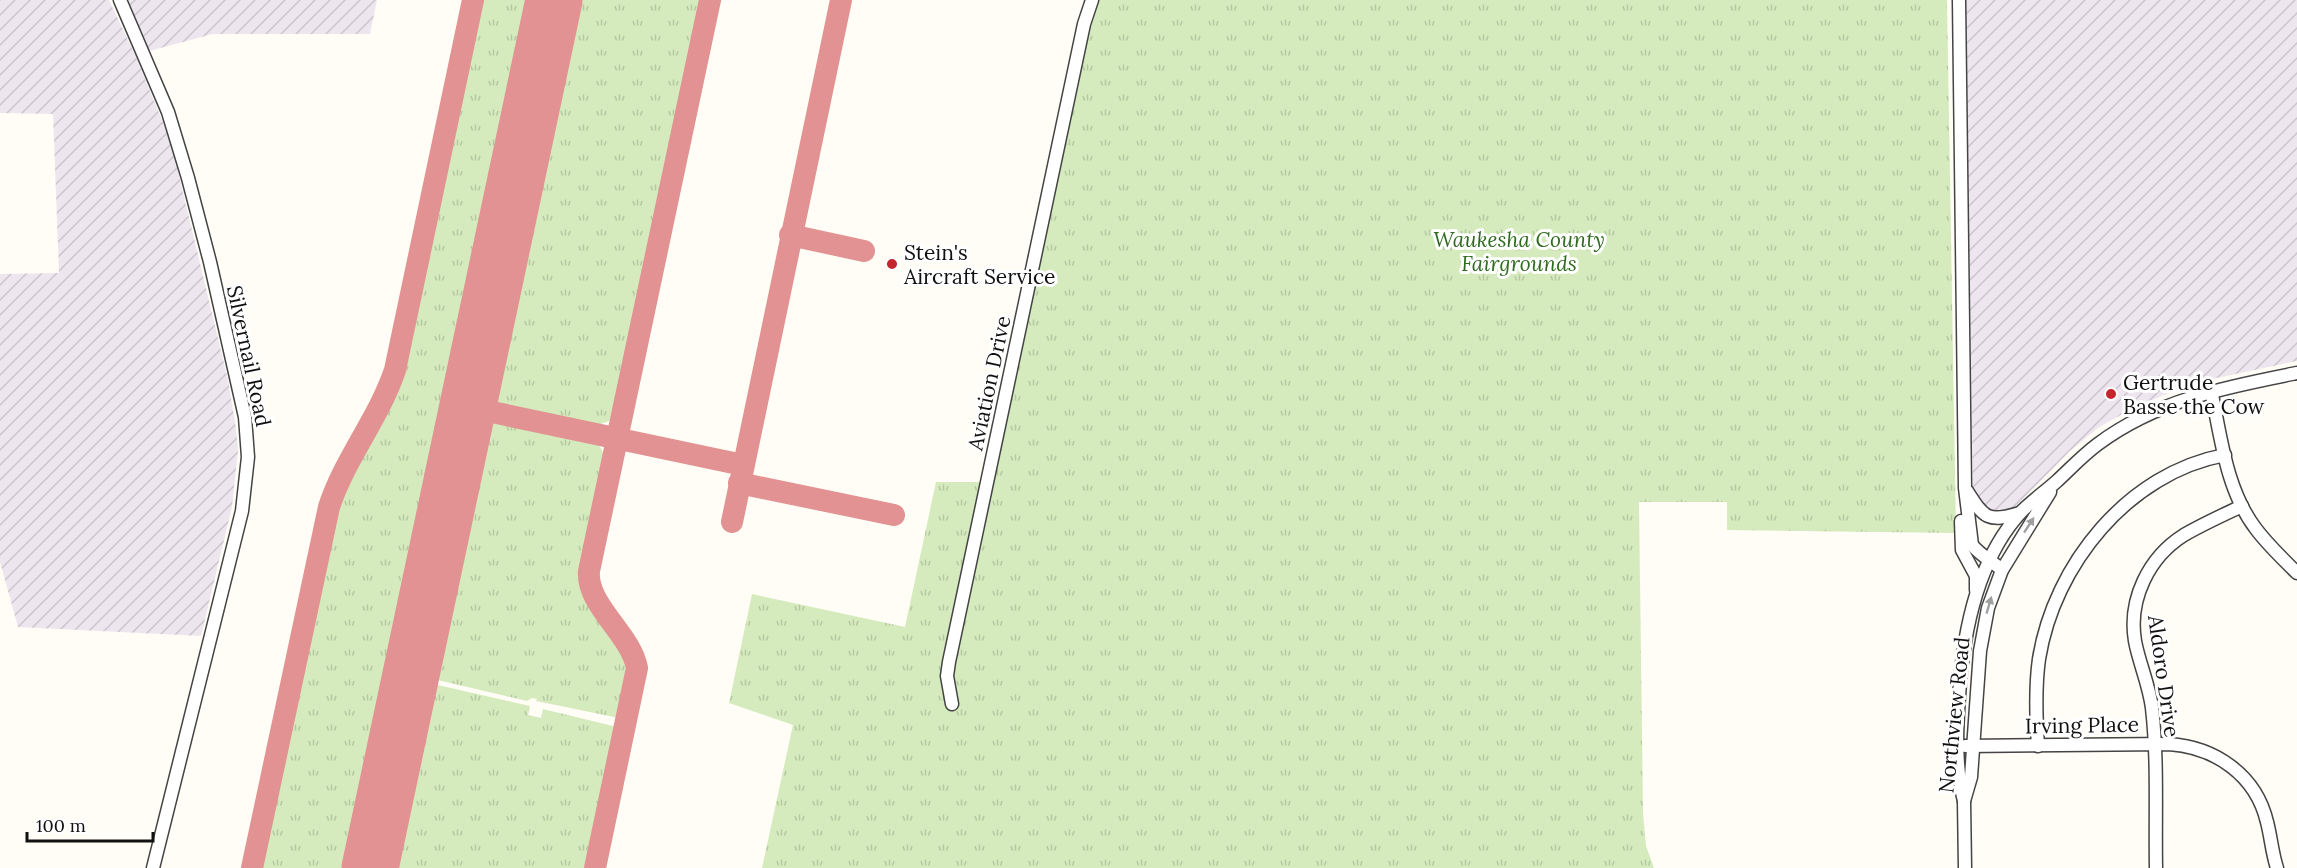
<svg xmlns="http://www.w3.org/2000/svg" width="2297" height="868" font-family="Lora,serif">
	<style>
		.industrial { fill: url(#industrial-furrows) }
		.grass { fill: url(#grass-tufts) }
		.lines { fill: none; stroke-linecap: round; stroke-linejoin: round }
		.taxiway { stroke: #e29292; stroke-width: 22 }
		.runway { stroke: #e29292; stroke-width: 57 }
		.minor-casing { stroke: #444; stroke-width: 15 }
		.minor { stroke: #fff; stroke-width: 12 }
		.oneway { fill: #a0a0a0 }
		.poi-dot { fill: #c4262e; stroke: #fff; stroke-width: 2 }
		.labels { text-anchor: middle; dominant-baseline: central; stroke-width: 6; stroke-linejoin: round; paint-order: stroke }
		.park-label { font-size: 21px; font-style: italic; fill: #2f6b1f; stroke: #fff }
		.poi-label { font-size: 21px; fill: #111; stroke: #fff; text-anchor: start }
		.street-label { font-size: 21px; fill: #111; stroke: #fff }
	</style>
	<defs>
		<pattern id="industrial-furrows" width="10" height="10" patternUnits="userSpaceOnUse" patternTransform="scale(1.5)"><rect width="10" height="10" fill="#eee6ef"/><path d="M-1 1l2-2M0 10L10 0M9 11l2-2" fill="none" stroke="#cbc4cc"/></pattern>
		<pattern id="grass-tufts" width="24" height="20" patternUnits="userSpaceOnUse" patternTransform="scale(1.5)"><rect width="24" height="20" fill="#d5ebbd"/><path d="M3 7l-1-3M5 7V3M7 7l1-3M15 17l-1-3M17 17v-4M19 17l1-3" fill="none" stroke="#b6c8a1"/></pattern>
	</defs>
	<rect width="100%" height="100%" fill="#fffdf5"/>
	<g class="industrial">
		<path d="M 0,0 L 109,0 L 136,57 L 164,125 L 175,159 L 228,380 L 236,428 L 238,450 L 232,507 L 201,636 L 18,627 L 0,562 L 0,274 L 59,273 L 53,114 L 0,113 Z"/>
		<path d="M 127,0 L 377,0 L 370,34 L 213,34 L 149,51 Z"/>
		<path d="M 1965,0 L 2297,0 L 2297,361 L 2193,383 L 2133,408 L 2098,428 L 2070,451 L 2010,512 L 1989,513 L 1973,491 Z"/>
	</g>
	<g class="grass">
		<path d="M 481,0 L 534,0 L 350,868 L 260,868 L 339,501 C 355,453 391,416 403,366 Z"/>
		<path d="M 573,0 L 702,0 L 616,411 L 609,421 L 598,425 L 506,407 L 496,401 L 491,386 Z"/>
		<path d="M 1096,0 L 1947,0 L 1956,533 L 1727,530 L 1727,502 L 1639,502 L 1643,813 L 1646,846 L 1654,868 L 762,868 L 793,725 L 729,703 L 752,594 L 905,627 L 936,482 L 992,482 L 1084,43 Z"/>
		<path d="M 493,422 L 503,422 L 589,440 C 601,443 604,451 604,463 L 581,577 L 585,594 L 629,665 L 619,718 L 536,701 L 537,699 L 532,698 L 527,701 L 429,678 L 481,436 L 487,426 Z"/>
		<path d="M 429,683 L 530,706 L 528,715 L 541,718 L 543,709 L 617,727 L 587,868 L 389,868 Z"/>
	</g>
	<g class="lines">
		<g class="taxiway">
			<path d="M 790,235 L 864,251"/>
			<path d="M 468,407 L 743,465"/>
			<path d="M 739,483 L 894,515"/>
			<path d="M 732,522 L 841,0"/>
			<path d="M 252,868 L 329,507 C 345,458 379,418 395,370 L 473,0"/>
			<path d="M 595,868 L 637,668 C 631,634 586,605 589,571 L 710,0"/>
		</g>
		<path class="runway" d="M 370,868 L 554,0"/>
		<g class="minor-casing">
			<g id="minor">
				<path d="M 120,0 L 168,112 L 188,178 L 210,262 L 245,417 L 248,457 L 242,511 L 153,868"/>
				<path d="M 1959,0 L 1965,488 L 1972,545 C 1980,555 1992,561 2002,570"/>
				<path d="M 2211,390 C 2221,437 2226,490 2256,529 C 2268,545 2283,559 2297,573"/>
				<path d="M 1967,491 C 1984,518 1988,523 2020,513"/>
				<path d="M 1961,521 L 1962,550 L 1976,576 L 1976,590"/>
				<path d="M 952,704 L 947,676 L 949,662 L 1084,24 L 1092,0"/>
				<path d="M 1965,746 L 2169,744 C 2215,747 2256,775 2267,822 C 2271,837 2272,853 2277,868"/>
				<path d="M 2038,746 C 2036,717 2035,687 2039,659 C 2054,565 2128,473 2225,455"/>
				<path d="M 1964,801 C 1954,763 1957,722 1960,683 C 1965,623 1980,556 2022,511 C 2033,500 2046,491 2057,481 C 2070,469 2083,455 2098,444 C 2157,400 2226,387 2297,373"/>
				<path d="M 1965,868 L 1964,801 L 1971,777 L 1980,651 L 1988,608 L 2002,570 L 2050,492"/>
				<path d="M 2156,868 C 2155,815 2158,760 2152,708 C 2149,684 2139,663 2135,641 C 2128,599 2149,557 2184,535 C 2203,524 2223,515 2242,506"/>
			</g>
		</g>
		<use href="#minor" class="minor"/>
	</g>
	<defs><path id="oneway-solid" d="M-6-.8H1V-3.2L6.5 0L1 3.2V.8H-6Z" transform="scale(1.5)"/></defs>
	<g class="oneway">
		<use href="#oneway-solid" transform="translate(2029 525) rotate(-57)"/>
		<use href="#oneway-solid" transform="translate(1989 605) rotate(-74)"/>
	</g>
	<g class="poi-dot">
		<circle cx="892" cy="264" r="6"/>
		<circle cx="2111" cy="394" r="6"/>
	</g>
	<g class="labels">
		<g class="park-label">
			<text x="1519" y="239">Waukesha County<tspan x="1519" dy="24">Fairgrounds</tspan></text>
		</g>
		<g class="poi-label">
			<text x="904" y="252">Stein's<tspan x="904" dy="24">Aircraft Service</tspan></text>
			<text x="2123" y="382">Gertrude<tspan x="2123" dy="24">Basse the Cow</tspan></text>
		</g>
		<g class="street-label">
			<text transform="translate(249 356) rotate(78)">Silvernail Road</text>
			<text transform="translate(989 383) rotate(-78)">Aviation Drive</text>
			<text transform="translate(2164 676) rotate(82)">Aldoro Drive</text>
			<text transform="translate(1954 715) rotate(-84)">Northview Road</text>
			<text transform="translate(2082 725) rotate(-1)">Irving Place</text>
		</g>
	</g>
	<path d="M27 832v9h126v-9" fill="none" stroke="#111111" stroke-width="3"/>
	<text x="36" y="832" font-size="18" fill="#111111" stroke="#ffffff" stroke-width="4.5" paint-order="stroke">100 m</text>
</svg>
